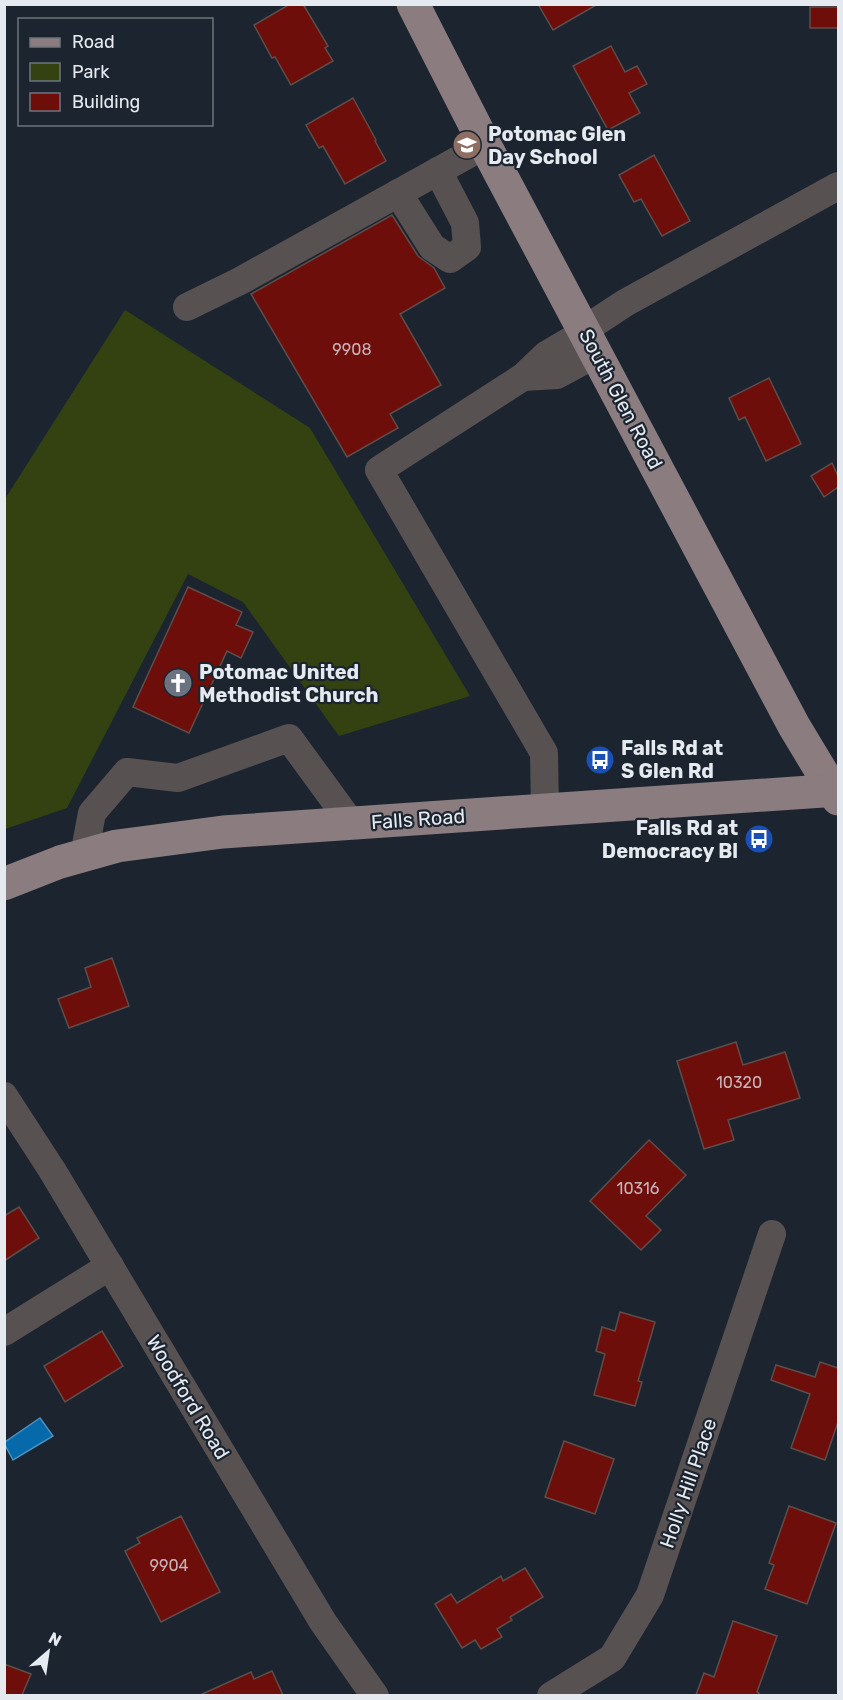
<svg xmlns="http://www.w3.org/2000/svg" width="843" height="1700" font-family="Rubik,sans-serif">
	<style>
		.green { fill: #344212 }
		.water { fill: #0669a9; stroke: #4990bf; stroke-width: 1.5 }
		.building { fill: #6d0e0a; stroke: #5d4d4b; stroke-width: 1.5 }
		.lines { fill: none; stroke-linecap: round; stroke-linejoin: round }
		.minor { stroke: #585152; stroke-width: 28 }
		.major { stroke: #8b7c7f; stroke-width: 33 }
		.labels { text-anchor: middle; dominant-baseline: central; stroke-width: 4.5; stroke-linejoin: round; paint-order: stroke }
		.number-label { font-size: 16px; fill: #c7b3b7 }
		.poi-label { font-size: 20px; font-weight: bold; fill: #e5eaf1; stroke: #1c252f; text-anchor: start }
		.street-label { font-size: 20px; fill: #e5eaf1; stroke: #1c252f }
	</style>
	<rect width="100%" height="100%" fill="#1c252f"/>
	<path class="green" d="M 125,310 L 310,428 L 470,696 L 339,736 L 243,602 L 188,574 L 67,808 L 5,829 L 5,499 Z"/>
	<path class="water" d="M 40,1418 L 53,1436 L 13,1460 L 5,1445 L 5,1442 Z"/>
	<g class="building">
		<path d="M 290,4 L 303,4 L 328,46 L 325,48 L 333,61 L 291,85 L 275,57 L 272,58 L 254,25 Z"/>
		<path d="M 538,4 L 598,4 L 553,30 Z"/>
		<rect x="810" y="7" width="28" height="21"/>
		<path d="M 611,46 L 625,72 L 637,66 L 647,84 L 629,93 L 640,113 L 608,130 L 573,66 Z"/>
		<path d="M 353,98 L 376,140 L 375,141 L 386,161 L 345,184 L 323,146 L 319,148 L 306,125 Z"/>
		<path d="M 654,155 L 690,221 L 662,236 L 641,199 L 634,202 L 619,175 Z"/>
		<path d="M 392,215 L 418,256 L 434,268 L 445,288 L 400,314 L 441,385 L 390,414 L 398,428 L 347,457 L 251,294 Z"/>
		<path d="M 769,378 L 801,444 L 766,461 L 745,417 L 739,420 L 729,398 Z"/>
		<path d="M 832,463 L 838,476 L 838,487 L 824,497 L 811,476 Z"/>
		<path d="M 188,587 L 242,612 L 236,625 L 253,632 L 241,658 L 227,651 L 189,733 L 133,707 Z"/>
		<path d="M 112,958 L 129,1006 L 69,1028 L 58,999 L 91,987 L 85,968 Z"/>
		<path d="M 736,1042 L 743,1065 L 785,1052 L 800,1098 L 728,1120 L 734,1140 L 704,1149 L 677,1061 Z"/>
		<path d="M 649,1140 L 686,1175 L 646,1216 L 661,1230 L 641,1250 L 590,1201 Z"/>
		<path d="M 19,1207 L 39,1238 L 4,1261 L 4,1216 Z"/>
		<path d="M 620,1312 L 655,1322 L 638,1381 L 642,1382 L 635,1406 L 594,1395 L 605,1354 L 596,1351 L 602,1327 L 615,1331 Z"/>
		<path d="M 102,1331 L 123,1366 L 65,1402 L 44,1366 Z"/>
		<path d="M 820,1362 L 838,1368 L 838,1422 L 825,1460 L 791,1448 L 810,1394 L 771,1380 L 776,1365 L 815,1377 Z"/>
		<path d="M 564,1441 L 614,1459 L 595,1514 L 545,1497 Z"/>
		<path d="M 789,1506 L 836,1523 L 807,1604 L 765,1589 L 774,1565 L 769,1563 Z"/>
		<path d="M 181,1516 L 220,1592 L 161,1622 L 125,1551 L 140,1543 L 137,1538 Z"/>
		<path d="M 525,1568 L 543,1597 L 510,1617 L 512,1620 L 497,1629 L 502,1637 L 481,1649 L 475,1640 L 462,1648 L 435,1604 L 451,1594 L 457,1603 L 501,1576 L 503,1581 Z"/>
		<path d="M 733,1621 L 777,1636 L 757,1692 L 759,1693 L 758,1695 L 696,1695 L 704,1673 L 714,1677 Z"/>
		<path d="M 4,1664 L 31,1674 L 22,1695 L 4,1695 Z"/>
		<path d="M 272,1671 L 283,1695 L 200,1695 L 251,1672 L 254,1679 Z"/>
	</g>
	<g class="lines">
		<g class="minor">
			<path d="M 398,193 L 432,247 L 450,259 L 467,247 L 465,223 L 438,171"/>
			<path d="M 187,307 L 240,281 L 485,145"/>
			<path d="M 584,330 L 625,303 L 838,186"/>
			<path d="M 523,377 L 557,375 L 596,354"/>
			<path d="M 545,810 L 544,753 L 379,470 L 523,377 L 546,355 L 585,332"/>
			<path d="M 84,855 L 92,813 L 127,772 L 178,778 L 289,738 L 351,823"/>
			<path d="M 4,1096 L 52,1170 L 323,1622 L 375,1696"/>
			<path d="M 4,1332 L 110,1266"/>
			<path d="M 551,1696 L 612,1658 L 650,1595 L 772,1234"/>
		</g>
		<g class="major">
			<path d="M 413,4 L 485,145 L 794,726 L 838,799"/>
			<path d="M 4,884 L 60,862 L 117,846 L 223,832 L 838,790"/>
		</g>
	</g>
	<defs>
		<g id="school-disc" transform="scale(1.5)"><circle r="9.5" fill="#8d6e63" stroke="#1c252f"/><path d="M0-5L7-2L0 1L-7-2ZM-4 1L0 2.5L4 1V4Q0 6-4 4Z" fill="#fff"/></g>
		<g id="church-disc" transform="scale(1.5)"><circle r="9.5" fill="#6b7280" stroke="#1c252f"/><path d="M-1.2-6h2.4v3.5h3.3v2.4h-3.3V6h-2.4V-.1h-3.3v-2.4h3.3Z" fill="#fff"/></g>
		<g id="bus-disc" transform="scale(1.5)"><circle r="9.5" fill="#1a4fb4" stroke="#1c252f"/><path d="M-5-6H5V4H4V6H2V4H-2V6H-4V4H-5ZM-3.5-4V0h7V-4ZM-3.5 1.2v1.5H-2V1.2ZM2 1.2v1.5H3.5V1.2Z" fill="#fff"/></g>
	</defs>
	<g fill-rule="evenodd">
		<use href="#school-disc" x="467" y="145"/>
		<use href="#church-disc" x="178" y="683"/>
		<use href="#bus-disc" x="600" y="760"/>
		<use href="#bus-disc" x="759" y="839"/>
	</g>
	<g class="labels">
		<g class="number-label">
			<text x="352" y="349">9908</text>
			<text x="739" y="1082">10320</text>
			<text x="638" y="1188">10316</text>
			<text x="169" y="1565">9904</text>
		</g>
		<g class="poi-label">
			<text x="488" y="134">Potomac Glen<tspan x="488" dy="23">Day School</tspan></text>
			<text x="199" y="672">Potomac United<tspan x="199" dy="23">Methodist Church</tspan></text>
			<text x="621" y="748">Falls Rd at<tspan x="621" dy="23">S Glen Rd</tspan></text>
			<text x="738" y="828" text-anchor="end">Falls Rd at<tspan x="738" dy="23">Democracy Bl</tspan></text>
		</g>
		<g class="street-label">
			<text transform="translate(621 399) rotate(62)">South Glen Road</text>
			<text transform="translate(418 819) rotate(-4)">Falls Road</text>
			<text transform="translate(188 1397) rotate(59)">Woodford Road</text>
			<text transform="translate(688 1483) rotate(-71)">Holly Hill Place</text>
		</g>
	</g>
	<rect width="843" height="1700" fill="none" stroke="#e5eaf1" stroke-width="12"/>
	<rect x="18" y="18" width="195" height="108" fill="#1c252f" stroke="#6c747d" stroke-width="1.5"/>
	<rect x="30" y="38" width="30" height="9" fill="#8b7c7f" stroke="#6c747d" stroke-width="1.5"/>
	<text x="72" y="48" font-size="18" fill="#e5eaf1">Road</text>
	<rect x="30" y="63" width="30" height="18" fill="#344212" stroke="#6c747d" stroke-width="1.5"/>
	<text x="72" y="78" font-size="18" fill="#e5eaf1">Park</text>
	<rect x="30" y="93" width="30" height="18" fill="#6d0e0a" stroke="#6c747d" stroke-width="1.5"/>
	<text x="72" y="108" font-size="18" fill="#e5eaf1">Building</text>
	<g transform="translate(48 1652) rotate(29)" stroke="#1c252f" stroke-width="4.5" paint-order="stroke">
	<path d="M0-4.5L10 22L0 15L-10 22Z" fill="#e5eaf1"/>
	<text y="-9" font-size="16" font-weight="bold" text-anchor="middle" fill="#e5eaf1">N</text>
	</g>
</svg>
